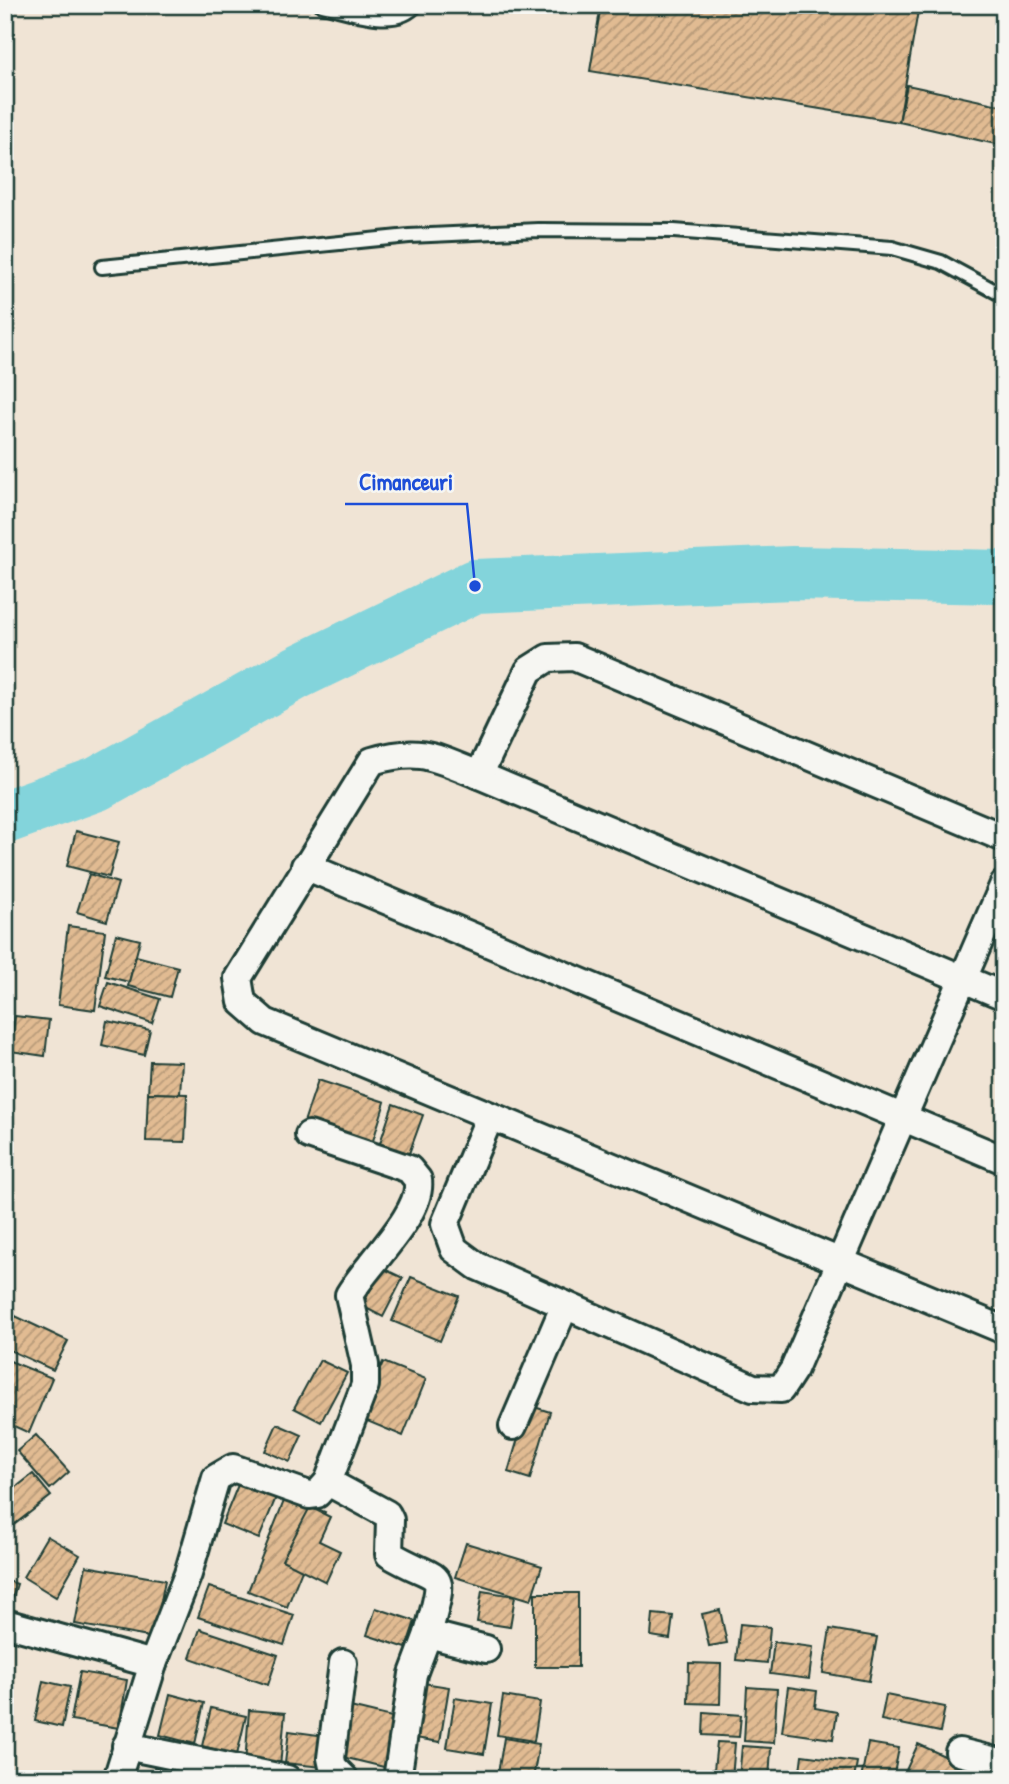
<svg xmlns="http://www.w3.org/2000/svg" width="1009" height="1784" font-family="'Patrick Hand',sans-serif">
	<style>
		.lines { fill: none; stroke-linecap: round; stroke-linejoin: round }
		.river { stroke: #83d4db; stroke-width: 54 }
		.building { fill: url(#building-hatch); stroke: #1f3d34; stroke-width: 2 }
		.lane-casing { stroke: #1f3d34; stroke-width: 18 }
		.street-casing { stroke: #1f3d34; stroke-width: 32 }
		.lane { stroke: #f6f6f2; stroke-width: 12 }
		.street { stroke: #f6f6f2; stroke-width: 26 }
		.leader { fill: none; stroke: #1d4ed8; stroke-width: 2.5 }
		.callout-dot { fill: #1d4ed8; stroke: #f6f6f2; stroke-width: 2.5 }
		.callout-label { font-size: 23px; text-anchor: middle; font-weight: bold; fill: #1d4ed8; stroke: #f6f6f2; stroke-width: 5; stroke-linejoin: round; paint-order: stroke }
	</style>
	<defs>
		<pattern id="building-hatch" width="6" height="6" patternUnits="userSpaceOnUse" patternTransform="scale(1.75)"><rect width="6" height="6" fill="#e1bb92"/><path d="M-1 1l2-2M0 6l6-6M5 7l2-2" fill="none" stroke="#b69978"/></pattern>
	</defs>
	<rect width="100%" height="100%" fill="#f0e4d5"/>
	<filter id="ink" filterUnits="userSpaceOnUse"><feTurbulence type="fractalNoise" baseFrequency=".0143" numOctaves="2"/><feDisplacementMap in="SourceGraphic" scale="14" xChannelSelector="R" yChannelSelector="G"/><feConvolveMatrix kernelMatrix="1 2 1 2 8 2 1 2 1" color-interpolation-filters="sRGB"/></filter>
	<g filter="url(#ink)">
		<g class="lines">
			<path class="river" d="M 5,817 L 97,784 L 298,672 L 475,586 L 793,573 L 1004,577"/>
		</g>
		<g class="building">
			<path d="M 601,5 L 919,5 L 899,122 L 590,71 Z"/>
			<path d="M 907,85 L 1004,106 L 1004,146 L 899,122 Z"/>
			<path d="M 1004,264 L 1004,289 L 994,285 Z"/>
			<path d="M 76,831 L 119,842 L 109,877 L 67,866 Z"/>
			<path d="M 89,874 L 118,883 L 107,921 L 77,912 Z"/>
			<path d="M 68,926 L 105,931 L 95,1010 L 58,1005 Z"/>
			<path d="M 116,934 L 140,940 L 129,982 L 105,976 Z"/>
			<path d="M 136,956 L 178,967 L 170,997 L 128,986 Z"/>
			<path d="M 108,982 L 160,999 L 152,1023 L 100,1006 Z"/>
			<path d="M 15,1016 L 49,1020 L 45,1056 L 10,1051 Z"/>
			<path d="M 107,1021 L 150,1030 L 144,1055 L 102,1045 Z"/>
			<path d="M 150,1061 L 182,1062 L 180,1094 L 148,1093 Z"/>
			<path d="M 318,1080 L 385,1102 L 372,1144 L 304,1122 Z"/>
			<path d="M 148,1093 L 187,1094 L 185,1142 L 146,1141 Z"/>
			<path d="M 393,1104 L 423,1115 L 407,1159 L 378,1149 Z"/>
			<path d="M 382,1268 L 403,1278 L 383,1317 L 362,1306 Z"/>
			<path d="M 411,1277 L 459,1296 L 440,1341 L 392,1321 Z"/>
			<path d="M 11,1314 L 68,1341 L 53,1370 L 5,1348 L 5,1326 Z"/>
			<path d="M 5,1359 L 52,1378 L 29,1433 L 5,1422 Z"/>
			<path d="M 320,1360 L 347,1373 L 321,1422 L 294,1408 Z"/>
			<path d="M 383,1362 L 426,1379 L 403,1436 L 360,1418 Z"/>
			<path d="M 528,1405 L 550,1412 L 530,1479 L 508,1472 Z"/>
			<path d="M 277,1424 L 302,1435 L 290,1462 L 265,1451 Z"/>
			<path d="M 36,1435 L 69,1472 L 50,1489 L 17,1451 Z"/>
			<path d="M 33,1474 L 51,1496 L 15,1524 L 5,1511 L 5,1496 Z"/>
			<path d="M 242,1475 L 279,1490 L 259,1539 L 222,1524 Z"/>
			<path d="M 286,1496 L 325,1512 L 287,1607 L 248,1591 Z"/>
			<path d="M 310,1507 L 330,1517 L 319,1541 L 340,1551 L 326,1582 L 282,1560 Z"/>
			<path d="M 47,1536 L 80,1555 L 56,1597 L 23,1577 Z"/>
			<path d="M 466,1543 L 542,1566 L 531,1600 L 455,1577 Z"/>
			<path d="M 86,1566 L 165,1580 L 154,1638 L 75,1624 Z"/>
			<path d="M 5,1580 L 17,1584 L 7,1615 L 5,1615 Z"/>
			<path d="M 209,1587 L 294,1615 L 284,1645 L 198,1617 Z"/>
			<path d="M 482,1591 L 515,1596 L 510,1627 L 477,1622 Z"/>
			<rect x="535" y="1593" width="43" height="74"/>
			<path d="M 376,1608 L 415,1621 L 406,1648 L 367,1635 Z"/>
			<path d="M 720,1610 L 727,1643 L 709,1646 L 702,1614 Z"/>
			<path d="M 653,1614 L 673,1616 L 670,1639 L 651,1636 Z"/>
			<path d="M 740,1624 L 770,1627 L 767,1663 L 736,1660 Z"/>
			<path d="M 200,1629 L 278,1655 L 268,1685 L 190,1658 Z"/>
			<path d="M 830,1629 L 877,1637 L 869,1681 L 823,1673 Z"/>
			<path d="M 774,1642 L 813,1647 L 809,1679 L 770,1674 Z"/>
			<path d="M 689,1663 L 721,1664 L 720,1704 L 688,1703 Z"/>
			<path d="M 80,1672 L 127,1680 L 119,1728 L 71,1720 Z"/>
			<path d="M 43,1681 L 70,1687 L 62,1727 L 35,1721 Z"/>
			<path d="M 417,1682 L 449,1687 L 440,1742 L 409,1737 Z"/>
			<path d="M 747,1687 L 777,1689 L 774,1743 L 744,1741 Z"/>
			<path d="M 788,1687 L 817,1691 L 815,1708 L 837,1712 L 833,1739 L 782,1732 Z"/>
			<path d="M 170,1694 L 204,1703 L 195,1744 L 160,1735 Z"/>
			<path d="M 886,1695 L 945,1707 L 940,1732 L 881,1720 Z"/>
			<path d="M 503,1696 L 540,1702 L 534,1741 L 497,1735 Z"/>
			<path d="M 455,1698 L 492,1704 L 484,1754 L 447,1748 Z"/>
			<path d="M 346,1706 L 400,1719 L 388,1768 L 334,1755 Z"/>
			<path d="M 211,1708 L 246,1716 L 237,1755 L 202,1746 Z"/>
			<path d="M 249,1710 L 285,1713 L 280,1767 L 245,1764 Z"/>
			<path d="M 704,1712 L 741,1715 L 739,1737 L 703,1735 Z"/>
			<path d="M 289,1731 L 326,1736 L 322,1767 L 285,1763 Z"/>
			<path d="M 504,1738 L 539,1744 L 533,1779 L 497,1779 Z"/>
			<path d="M 717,1742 L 735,1743 L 732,1779 L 713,1779 Z"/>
			<path d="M 868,1743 L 899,1748 L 893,1779 L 861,1779 Z"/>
			<path d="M 918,1744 L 984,1774 L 981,1779 L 902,1779 Z"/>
			<path d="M 742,1746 L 771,1748 L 769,1779 L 739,1779 Z"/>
			<path d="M 802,1755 L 857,1762 L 854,1779 L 799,1779 Z"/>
		</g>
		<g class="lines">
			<g class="lane-casing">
				<g id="lane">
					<path d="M 322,5 C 350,11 396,30 416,5"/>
					<path d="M 102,267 L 409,236 L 538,230 L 674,231 L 892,248 L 941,262 L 1004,296"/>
				</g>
			</g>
			<g class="street-casing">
				<g id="street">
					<path d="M 479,775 L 1004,996"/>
					<path d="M 1004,838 L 574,657 L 548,658 L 529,670 L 479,775 C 434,757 420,747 372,761 L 238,978 L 242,1002 L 265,1022 L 1004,1330"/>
					<path d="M 305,866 L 1004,1160"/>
					<path d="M 490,1116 L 445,1224 L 454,1249 L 477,1266 L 753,1388 L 781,1389 L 794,1369 L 1004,884"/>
					<path d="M 513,1426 L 565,1305"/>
					<path d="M 328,1482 L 387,1514 L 390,1520 L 389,1554 C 443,1586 447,1563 428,1634 L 486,1649"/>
					<path d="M 5,1623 L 153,1664"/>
					<path d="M 343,1663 L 331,1758 L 333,1767 L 344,1778"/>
					<path d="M 126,1746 L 287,1779"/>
					<path d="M 959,1752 L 1004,1763"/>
					<path d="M 117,1779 L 153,1664 L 188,1574 L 216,1478 L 233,1468 L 309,1495 L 317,1494 L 328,1482 L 365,1385 L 365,1365 L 349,1295 C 366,1265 423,1214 418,1180 L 409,1169 L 309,1135"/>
					<path d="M 397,1779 L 413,1674 L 428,1634"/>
				</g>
			</g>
			<use href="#lane" class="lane"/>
			<use href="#street" class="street"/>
		</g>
	</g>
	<path class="leader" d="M475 586L467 504H345"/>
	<circle class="callout-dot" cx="475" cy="586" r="7"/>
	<g class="callout-label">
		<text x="406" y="490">Cimanceuri</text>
	</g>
	<rect width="1009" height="1784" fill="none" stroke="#f6f6f2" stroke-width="28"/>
	<rect x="14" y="14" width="981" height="1756" fill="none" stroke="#1f3d34" stroke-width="2.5" filter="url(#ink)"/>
</svg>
